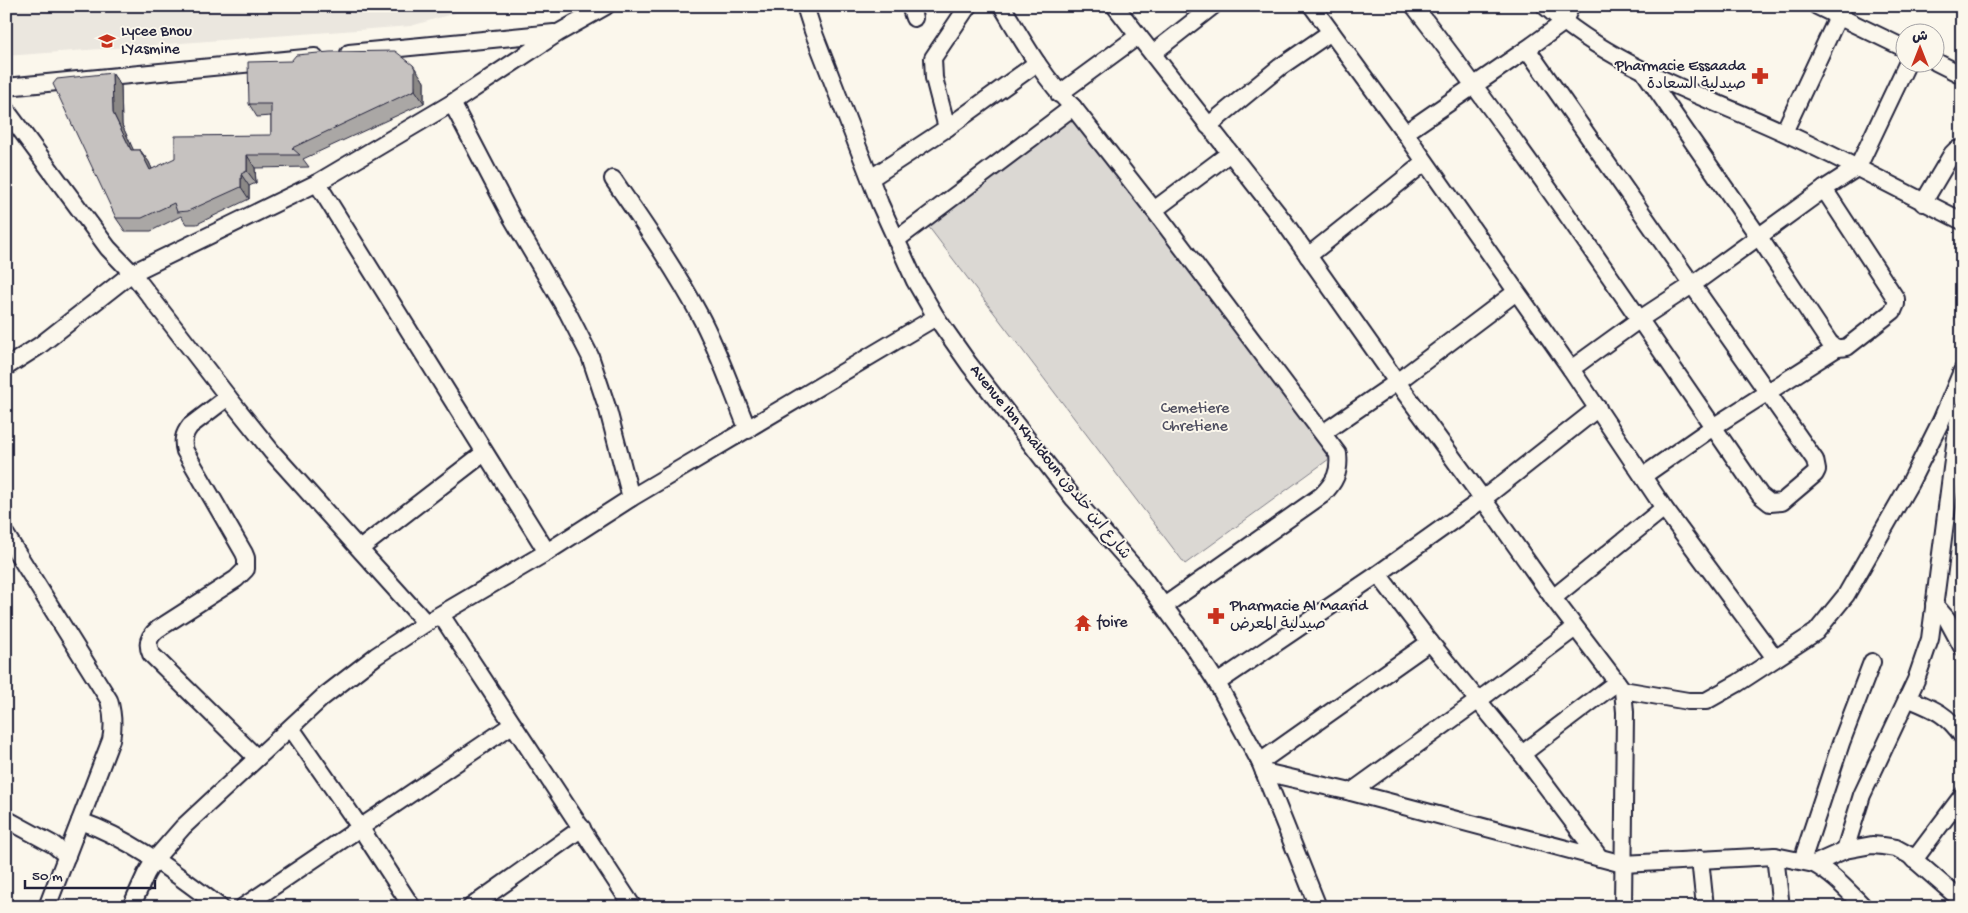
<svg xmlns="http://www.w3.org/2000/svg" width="1968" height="913" font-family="'Gochi Hand','Playpen Sans Arabic',sans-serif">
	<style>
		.built { fill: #ebe7df }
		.green { fill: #dbd8d3; stroke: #7e7d87 }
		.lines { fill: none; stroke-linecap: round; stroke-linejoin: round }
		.minor-casing { stroke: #22223b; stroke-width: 20 }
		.minor { stroke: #fbf7ec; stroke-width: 16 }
		.wall { fill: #aaa7a5; stroke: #22223b }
		.shaded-wall { fill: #8b8886; stroke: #22223b }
		.building { fill: #c6c2c0; stroke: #22223b }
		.labels { text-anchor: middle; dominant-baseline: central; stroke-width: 4; stroke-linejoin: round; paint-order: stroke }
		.poi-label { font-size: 16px; fill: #22223b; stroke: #fbf7ec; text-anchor: start }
		.park-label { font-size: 16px; fill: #505061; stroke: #fbf7ec }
		.street-label { font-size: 16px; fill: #22223b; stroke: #fbf7ec }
	</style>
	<rect width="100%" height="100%" fill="#fbf7ec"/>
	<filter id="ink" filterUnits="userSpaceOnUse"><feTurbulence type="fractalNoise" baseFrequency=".02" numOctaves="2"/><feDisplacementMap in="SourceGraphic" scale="10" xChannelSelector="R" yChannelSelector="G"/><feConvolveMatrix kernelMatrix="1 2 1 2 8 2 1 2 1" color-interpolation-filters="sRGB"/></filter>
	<g filter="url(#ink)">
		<path class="built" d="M 6,6 L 479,6 L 411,26 L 6,56 Z"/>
		<path class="green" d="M 1080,109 L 1340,451 L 1185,564 L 928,226 Z"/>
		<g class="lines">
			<g class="minor-casing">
				<g id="minor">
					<path d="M 805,6 L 813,31 L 880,204 L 915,281 L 936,317 L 969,364 L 1074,499 L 1141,575 L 1193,646 L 1217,683 L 1260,762 L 1318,907"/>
					<path d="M 910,6 L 914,18"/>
					<path d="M 1002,6 C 1023,41 1043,78 1073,107 L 1154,210 L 1338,454 C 1340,472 1335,482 1322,495 L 1164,606"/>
					<path d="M 1115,6 L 1285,223 L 1397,382 L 1483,499 L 1553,598 L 1623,690 L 1625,712 L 1623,907"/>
					<path d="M 1312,6 L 1405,133 L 1571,369 L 1664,508 L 1775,658"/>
					<path d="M 1545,6 C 1614,68 1703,95 1785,133 C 1845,160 1903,192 1962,221"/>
					<path d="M 1817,6 L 1906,49"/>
					<path d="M 1527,49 L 1563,23 L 1571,6"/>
					<path d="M 349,53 L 554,33"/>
					<path d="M 1153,53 L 1213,6"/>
					<path d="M 1936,62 L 1962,75"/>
					<path d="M 1645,73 L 1759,237 L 1829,342 C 1834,348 1839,349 1847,347 L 1893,311 L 1896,304 L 1896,299 L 1824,189"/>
					<path d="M 6,87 L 315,57"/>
					<path d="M 1059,94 L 1138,36"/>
					<path d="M 452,103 L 512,218 L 568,313 L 590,356 L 608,410 L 631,498"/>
					<path d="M 6,110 L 108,248 L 132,273 L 228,397 L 272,452 L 426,623"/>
					<path d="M 1208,126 L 1280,67 L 1331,32"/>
					<path d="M 947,128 L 934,78 L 933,58 L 968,6"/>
					<path d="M 1784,132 L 1843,6"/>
					<path d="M 1405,133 L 1527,49 L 1815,460 L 1817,470 L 1815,474 L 1782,502 L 1770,503 L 1760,495 C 1647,331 1536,164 1414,6"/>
					<path d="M 871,178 L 947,128 L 1037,63"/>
					<path d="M 613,179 C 643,223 674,267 699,314 C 719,351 732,391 748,430"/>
					<path d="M 317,183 L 547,552"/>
					<path d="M 1923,203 L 1952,154 L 1956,150 L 1962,148"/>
					<path d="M 1154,210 L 1230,153"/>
					<path d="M 896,240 L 1073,107"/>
					<path d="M 1308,256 L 1424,163"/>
					<path d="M 6,367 L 39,346 L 132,273 L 317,183 L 452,103 L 558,33 L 606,6"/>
					<path d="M 1571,369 L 1640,319 L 1692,285 L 1824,189 L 1858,167 L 1908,62"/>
					<path d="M 228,397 L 190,426 C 184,434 182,440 185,451 L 244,553 L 246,558 L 246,569 L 236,579 L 158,629 C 149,636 146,643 151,654 L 257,758"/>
					<path d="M 1323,433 L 1397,382 L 1516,292"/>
					<path d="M 1643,476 L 1713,427 L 1837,348"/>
					<path d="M 6,535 L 109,700 C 113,714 114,725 111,740 L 47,907"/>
					<path d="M 361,548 L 484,453"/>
					<path d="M 1378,574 L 1430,642 L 1522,754 L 1600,858"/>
					<path d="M 1553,598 L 1664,508"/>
					<path d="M 1934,604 L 1947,619 L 1962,647"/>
					<path d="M 441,615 L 633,907"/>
					<path d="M 1217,683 L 1378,574 L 1483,499 L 1598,408"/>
					<path d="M 1623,690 L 1688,701 L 1706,701 L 1738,683 L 1816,632 L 1846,595 L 1910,483 L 1941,421 L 1962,371"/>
					<path d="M 1907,698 C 1931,708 1947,713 1962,736"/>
					<path d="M 291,728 L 360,827 L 412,907"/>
					<path d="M 1522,754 L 1617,682"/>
					<path d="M 1260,762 L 1430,642"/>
					<path d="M 1264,772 L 1351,792 L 1623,864 L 1775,856 L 1814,864 L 1845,850 L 1872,845 L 1883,846 L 1896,848 L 1909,855 L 1962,901"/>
					<path d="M 1351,792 L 1479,700 L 1575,628"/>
					<path d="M 6,819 L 54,845 L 67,856"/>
					<path d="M 80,821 C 132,839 176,874 220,907"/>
					<path d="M 1845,850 L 1862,795 L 1916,680 L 1930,639 L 1959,414"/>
					<path d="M 1775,856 L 1781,907"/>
					<path d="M 1700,859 L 1705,907"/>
					<path d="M 1914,860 L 1962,796"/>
					<path d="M 1802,861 L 1841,743 L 1872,662"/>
					<path d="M 1814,864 C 1834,875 1848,891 1864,907"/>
					<path d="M 131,907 L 146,874 L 155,859 L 183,827 L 323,697 L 376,656 L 426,623 L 547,552 L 631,498 L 936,317"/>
					<path d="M 243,907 L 512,725"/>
					<path d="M 471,907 L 582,828"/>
				</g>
			</g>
			<use href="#minor" class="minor"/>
		</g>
		<path class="wall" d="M 112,73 L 121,86 L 122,125 L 133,150 L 140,150 L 149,162 L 152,169 L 271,135 L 271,116 L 257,117 L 249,104 L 421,77 L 424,82 L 424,103 L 303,159 L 309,167 L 255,168 L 256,183 L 249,186 L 249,199 L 197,224 L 186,224 L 181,216 L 151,231 L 125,231 L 116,218 Z"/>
		<g class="shaded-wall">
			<path d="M 413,65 L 421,77 L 424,82 L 424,103 L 415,90 Z"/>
			<path d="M 112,73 L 121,86 L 122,125 L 139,162 L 131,150 L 113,113 Z"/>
			<path d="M 140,150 L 149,162 L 158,183 L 150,170 Z"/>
			<path d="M 247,155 L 255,168 L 256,183 L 247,171 Z"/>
			<path d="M 241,174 L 249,186 L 249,199 L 241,187 Z"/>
		</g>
		<path class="building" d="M 395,51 L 413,65 L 415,69 L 415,90 L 292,148 L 300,155 L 247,155 L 247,171 L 241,174 L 241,187 L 188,211 L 177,212 L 174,203 L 142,218 L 116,218 L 53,84 L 57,79 L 112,73 L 113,113 L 131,150 L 140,150 L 150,170 L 175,158 L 175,136 L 271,135 L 271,104 L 249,104 L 248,62 L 291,61 L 296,55 L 330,52 Z"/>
	</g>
	<defs>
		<g id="school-bare" transform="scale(1.35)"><path d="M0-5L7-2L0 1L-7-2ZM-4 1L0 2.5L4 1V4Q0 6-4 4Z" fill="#c8321e" stroke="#fbf7ec" stroke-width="2.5" paint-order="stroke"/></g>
		<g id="pharmacy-bare" transform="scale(1.35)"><path d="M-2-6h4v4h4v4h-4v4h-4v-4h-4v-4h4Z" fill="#c8321e" stroke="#fbf7ec" stroke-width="2.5" paint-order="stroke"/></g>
		<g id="temple-bare" transform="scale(1.35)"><path d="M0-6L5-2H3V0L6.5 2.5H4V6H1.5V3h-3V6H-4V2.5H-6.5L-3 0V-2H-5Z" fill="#c8321e" stroke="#fbf7ec" stroke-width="2.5" paint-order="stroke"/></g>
	</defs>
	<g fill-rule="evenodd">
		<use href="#school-bare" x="107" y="41"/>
		<use href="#pharmacy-bare" x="1760" y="76"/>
		<use href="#pharmacy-bare" x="1216" y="616"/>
		<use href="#temple-bare" x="1083" y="623"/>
	</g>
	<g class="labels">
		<g class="poi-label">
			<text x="121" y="32">Lycee Bnou<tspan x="121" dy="18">LYasmine</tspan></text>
			<text x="1746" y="67" text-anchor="end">Pharmacie Essaada<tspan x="1746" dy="18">صيدلية السعادة</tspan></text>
			<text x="1230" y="607">Pharmacie Al Maarid<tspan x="1230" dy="18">صيدلية المعرض</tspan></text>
			<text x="1097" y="623">foire</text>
		</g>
		<g class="park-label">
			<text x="1195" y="409">Cemetiere<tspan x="1195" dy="18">Chretiene</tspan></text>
		</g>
		<g class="street-label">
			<text transform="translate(1049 463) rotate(51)">Avenue Ibn Khaldoun شارع ابن خلدون</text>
		</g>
	</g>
	<rect width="1968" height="913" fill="none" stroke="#fbf7ec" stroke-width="25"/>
	<rect x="12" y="12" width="1943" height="888" fill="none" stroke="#22223b" stroke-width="2" filter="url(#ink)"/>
	<g transform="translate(1920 48)"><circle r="24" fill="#fbf7ec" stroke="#a4a2a5"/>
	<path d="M0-4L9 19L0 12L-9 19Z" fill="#c8321e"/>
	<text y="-8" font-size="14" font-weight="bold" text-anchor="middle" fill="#22223b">ش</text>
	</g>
	<path d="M25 880v8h130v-8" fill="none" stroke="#22223b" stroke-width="2.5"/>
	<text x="32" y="880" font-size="15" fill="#22223b" stroke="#fbf7ec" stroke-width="4" paint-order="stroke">50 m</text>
</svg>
